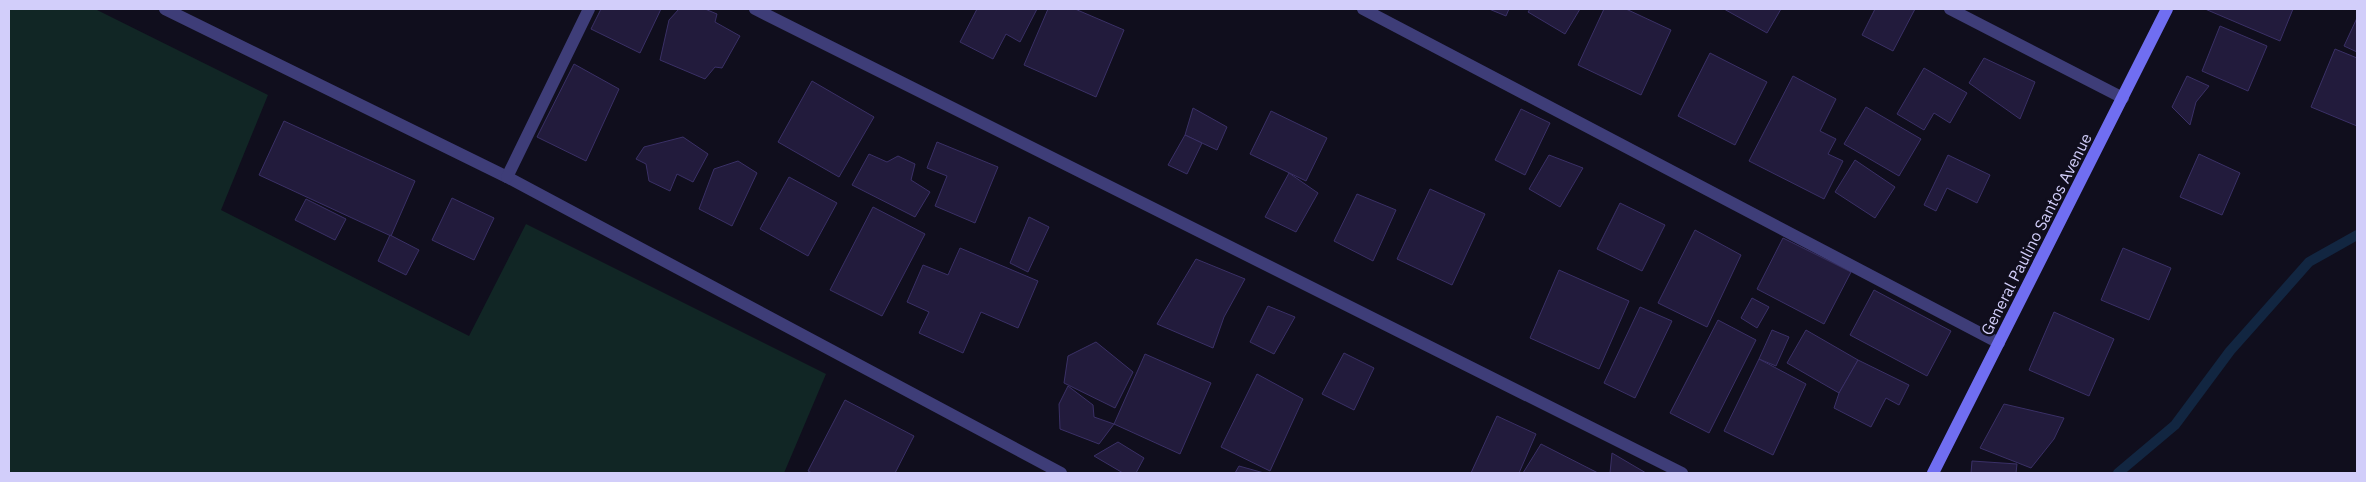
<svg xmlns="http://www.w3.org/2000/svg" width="2366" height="482" font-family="'IBM Plex Sans',sans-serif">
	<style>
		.green { fill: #112625 }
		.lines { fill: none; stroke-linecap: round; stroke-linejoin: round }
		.stream { stroke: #122641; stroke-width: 10 }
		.building { fill: #221b3c; stroke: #3a3066 }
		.street { stroke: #3e3d78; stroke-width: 12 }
		.secondary { stroke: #706ef1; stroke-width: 12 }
		.labels { text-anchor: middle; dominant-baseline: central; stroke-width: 5; stroke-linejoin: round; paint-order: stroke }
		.street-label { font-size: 16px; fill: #d2cefa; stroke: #100e1d }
	</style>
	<rect width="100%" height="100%" fill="#100e1d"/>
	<path class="green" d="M 9,9 L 95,9 L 268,95 L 221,210 L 469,336 L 526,224 L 826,374 L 784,473 L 9,473 Z"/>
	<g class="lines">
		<path class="stream" d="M 2118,473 L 2175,425 L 2230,351 L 2309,262 L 2357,235"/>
	</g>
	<g class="building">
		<path d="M 601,9 L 661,9 L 640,53 L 591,29 Z"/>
		<path d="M 679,9 L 705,9 L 717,14 L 715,22 L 740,36 L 722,68 L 715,67 L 705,79 L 660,60 L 669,20 Z"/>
		<path d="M 977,9 L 1037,9 L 1020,42 L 1006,34 L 993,59 L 960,42 Z"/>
		<path d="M 1048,9 L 1075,9 L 1124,30 L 1096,97 L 1024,65 Z"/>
		<path d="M 1489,9 L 1509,9 L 1506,16 Z"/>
		<path d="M 1530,9 L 1580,9 L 1565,34 L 1528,12 Z"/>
		<path d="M 1604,9 L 1626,9 L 1671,30 L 1641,95 L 1578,65 Z"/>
		<path d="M 1724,9 L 1781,9 L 1767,33 Z"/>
		<path d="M 1875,9 L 1915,9 L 1893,51 L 1862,35 Z"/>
		<path d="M 2205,9 L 2293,9 L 2280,41 Z"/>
		<path d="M 2357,18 L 2357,52 L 2344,46 Z"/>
		<path d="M 2220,26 L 2267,46 L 2248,91 L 2202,71 Z"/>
		<path d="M 2335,49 L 2357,58 L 2357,126 L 2311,107 Z"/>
		<path d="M 1710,53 L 1767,82 L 1735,145 L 1678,116 Z"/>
		<path d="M 1984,58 L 2035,82 L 2020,119 L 1969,83 Z"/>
		<path d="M 574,64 L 619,89 L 586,161 L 537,137 Z"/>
		<path d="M 1924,68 L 1967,93 L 1950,123 L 1934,113 L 1924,130 L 1897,114 Z"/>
		<path d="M 1793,76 L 1836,99 L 1820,131 L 1836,139 L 1828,154 L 1843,161 L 1824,199 L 1749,161 Z"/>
		<path d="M 2187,76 L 2209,86 L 2196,102 L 2190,125 L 2172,107 Z"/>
		<path d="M 812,81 L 874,117 L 839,177 L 778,142 Z"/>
		<path d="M 1866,107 L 1921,139 L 1899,176 L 1844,144 Z"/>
		<path d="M 1193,108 L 1227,127 L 1217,150 L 1185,135 Z"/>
		<path d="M 1521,109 L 1550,123 L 1525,175 L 1495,160 Z"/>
		<path d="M 1271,111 L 1327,138 L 1306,181 L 1250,154 Z"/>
		<path d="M 284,121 L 415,181 L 391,236 L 259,175 Z"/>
		<path d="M 1185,135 L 1202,143 L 1187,174 L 1168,165 Z"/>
		<path d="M 683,137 L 708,154 L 693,182 L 677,174 L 670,191 L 649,181 L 646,164 L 636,159 L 644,147 Z"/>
		<path d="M 937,142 L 998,167 L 975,223 L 935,206 L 947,176 L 927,168 Z"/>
		<path d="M 869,154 L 887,162 L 898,156 L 915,164 L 911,180 L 930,192 L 915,217 L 852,185 Z"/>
		<path d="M 2199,154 L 2240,173 L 2222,215 L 2180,197 Z"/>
		<path d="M 1549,155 L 1583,168 L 1560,207 L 1529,189 Z"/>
		<path d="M 1948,155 L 1990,175 L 1977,203 L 1947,188 L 1936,211 L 1924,205 Z"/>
		<path d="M 1855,160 L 1895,187 L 1875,218 L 1835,192 Z"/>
		<path d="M 738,161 L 757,173 L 732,226 L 699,209 L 714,169 Z"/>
		<path d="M 1289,173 L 1318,193 L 1296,232 L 1265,217 Z"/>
		<path d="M 789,177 L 837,203 L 808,256 L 760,229 Z"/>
		<path d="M 1430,189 L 1485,214 L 1452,285 L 1397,259 Z"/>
		<path d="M 1357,194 L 1396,210 L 1373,261 L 1334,241 Z"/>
		<path d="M 452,198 L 494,218 L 474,260 L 432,240 Z"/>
		<path d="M 306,199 L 346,219 L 335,240 L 295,220 Z"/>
		<path d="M 1620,203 L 1665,225 L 1642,271 L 1597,249 Z"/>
		<path d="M 873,207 L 925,234 L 882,316 L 830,290 Z"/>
		<path d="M 1029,217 L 1049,227 L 1028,272 L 1010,263 Z"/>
		<path d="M 1695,230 L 1741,255 L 1707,327 L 1658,303 Z"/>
		<path d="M 390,235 L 419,250 L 406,275 L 378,261 Z"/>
		<path d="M 1783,238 L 1851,272 L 1824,324 L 1757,289 Z"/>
		<path d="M 960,248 L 1038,281 L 1018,328 L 981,312 L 963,353 L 919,333 L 929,312 L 907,302 L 923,265 L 948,275 Z"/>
		<path d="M 2123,248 L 2171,268 L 2149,320 L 2101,300 Z"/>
		<path d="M 1196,259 L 1245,279 L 1224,317 L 1213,348 L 1157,324 Z"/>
		<path d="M 1559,270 L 1629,301 L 1599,369 L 1530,338 Z"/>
		<path d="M 1874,290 L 1951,331 L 1927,376 L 1850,335 Z"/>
		<path d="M 1752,298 L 1769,307 L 1757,328 L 1741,318 Z"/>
		<path d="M 1268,306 L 1295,317 L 1274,354 L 1250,342 Z"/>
		<path d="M 1640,307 L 1672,321 L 1635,398 L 1604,383 Z"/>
		<path d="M 2054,312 L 2114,339 L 2089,396 L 2029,370 Z"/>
		<path d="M 1718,320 L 1756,340 L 1709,433 L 1670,413 Z"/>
		<path d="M 1772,330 L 1789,337 L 1776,366 L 1759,359 Z"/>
		<path d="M 1806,330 L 1858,360 L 1839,393 L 1787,363 Z"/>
		<path d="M 1096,342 L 1133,372 L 1115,408 L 1064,383 L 1068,356 Z"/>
		<path d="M 1344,353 L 1374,368 L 1354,410 L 1322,394 Z"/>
		<path d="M 1145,354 L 1211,383 L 1180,454 L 1114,424 Z"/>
		<path d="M 1759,359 L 1806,384 L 1773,455 L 1724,431 Z"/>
		<path d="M 1858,360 L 1909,385 L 1899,405 L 1886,398 L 1871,427 L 1834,408 L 1839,393 Z"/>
		<path d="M 1257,374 L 1303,399 L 1270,471 L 1221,447 Z"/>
		<path d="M 1068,386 L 1093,405 L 1094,417 L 1114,424 L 1099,444 L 1060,429 L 1059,404 Z"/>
		<path d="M 845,400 L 914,436 L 895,473 L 812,473 L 808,471 Z"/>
		<path d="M 2004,404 L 2064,418 L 2054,439 L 2031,468 L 1980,448 Z"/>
		<path d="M 1497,416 L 1536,434 L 1519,473 L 1471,473 Z"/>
		<path d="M 1118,442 L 1144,458 L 1136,473 L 1123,473 L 1094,456 Z"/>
		<path d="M 1541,444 L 1598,473 L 1523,473 Z"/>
		<path d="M 1612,453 L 1646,473 L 1610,473 Z"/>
		<path d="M 1972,461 L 2017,464 L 2016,473 L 1971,473 Z"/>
		<path d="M 1239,466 L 1264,473 L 1235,473 Z"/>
	</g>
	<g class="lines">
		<g class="street">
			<path d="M 165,9 L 507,177 L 1061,473"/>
			<path d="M 755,9 L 1682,473"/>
			<path d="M 1363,9 L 1999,343"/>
			<path d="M 1950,9 L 2123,98"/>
			<path d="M 507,177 L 589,9"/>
		</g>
		<path class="secondary" d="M 1933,473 L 2167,9"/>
	</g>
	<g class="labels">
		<g class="street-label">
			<text transform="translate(2036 234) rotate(-63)">General Paulino Santos Avenue</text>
		</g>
	</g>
	<rect width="2366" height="482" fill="none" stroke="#d2cefa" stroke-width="20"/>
</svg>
